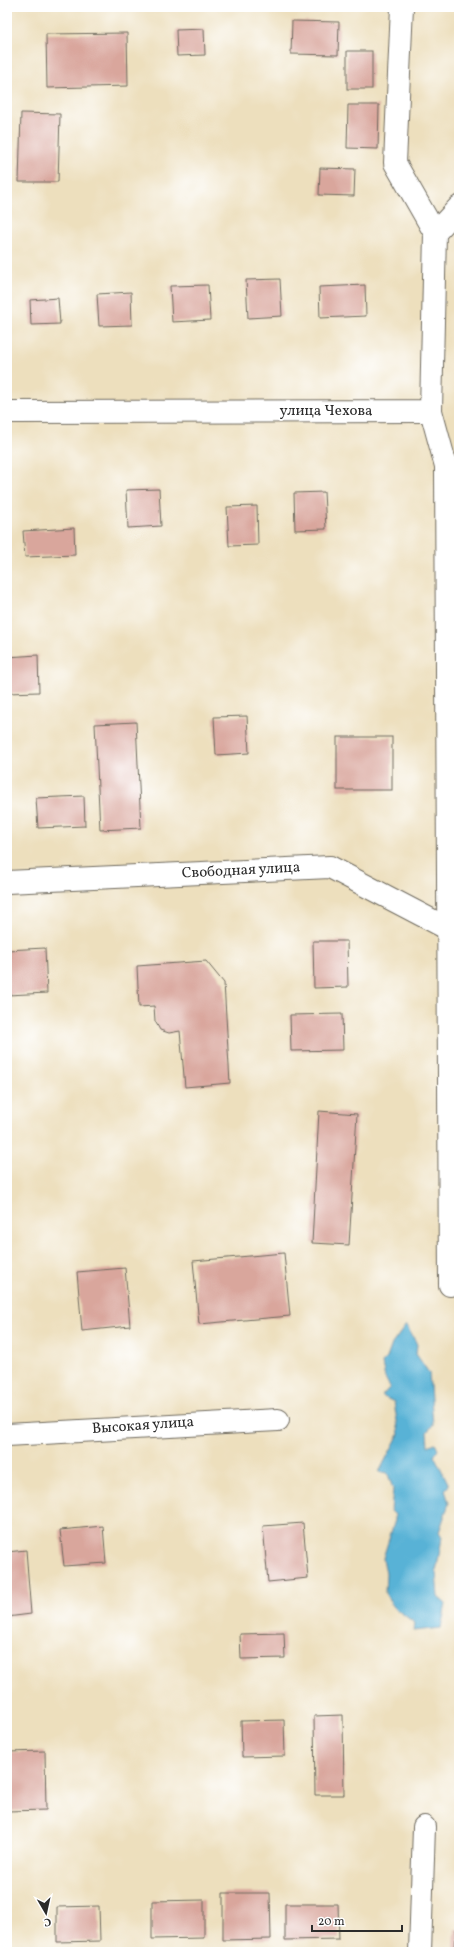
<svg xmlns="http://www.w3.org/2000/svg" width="466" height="1959" font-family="Vollkorn,serif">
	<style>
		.water { fill: #58b2d6; stroke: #426e80 }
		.building { fill: #d9a69c }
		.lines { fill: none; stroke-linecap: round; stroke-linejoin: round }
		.minor-casing { stroke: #6f6a5e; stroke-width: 24 }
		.minor { stroke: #fff; stroke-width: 22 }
		.labels { text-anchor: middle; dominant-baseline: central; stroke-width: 3.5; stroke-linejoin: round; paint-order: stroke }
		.street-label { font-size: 15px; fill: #2b2b2b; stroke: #fff }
	</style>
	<rect width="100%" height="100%" fill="#fff"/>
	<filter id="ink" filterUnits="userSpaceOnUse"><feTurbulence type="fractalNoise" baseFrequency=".025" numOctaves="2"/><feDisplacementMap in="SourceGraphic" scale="8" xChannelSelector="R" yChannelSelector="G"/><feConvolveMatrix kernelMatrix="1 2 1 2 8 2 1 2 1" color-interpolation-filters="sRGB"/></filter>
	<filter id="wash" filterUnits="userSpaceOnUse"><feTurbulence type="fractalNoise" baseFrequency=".012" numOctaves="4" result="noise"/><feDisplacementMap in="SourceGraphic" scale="16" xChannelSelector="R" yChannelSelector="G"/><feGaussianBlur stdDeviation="0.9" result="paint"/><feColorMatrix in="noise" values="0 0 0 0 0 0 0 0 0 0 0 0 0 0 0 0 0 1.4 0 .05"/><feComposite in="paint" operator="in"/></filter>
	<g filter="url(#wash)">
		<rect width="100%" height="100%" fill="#eddfbd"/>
		<path class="water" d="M 406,1325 L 417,1344 L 416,1354 L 429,1373 L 433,1425 L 427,1432 L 428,1446 L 435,1443 L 438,1450 L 434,1455 L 449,1485 L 445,1490 L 449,1503 L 439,1532 L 442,1538 L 436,1572 L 438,1597 L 446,1604 L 441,1628 L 414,1631 L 415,1623 L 393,1607 L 385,1593 L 386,1574 L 383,1558 L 395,1520 L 395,1515 L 391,1511 L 393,1489 L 388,1474 L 379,1472 L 399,1434 L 394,1402 L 382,1396 L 390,1387 L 385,1378 L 382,1363 L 387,1358 L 392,1344 Z"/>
		<g id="blocks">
			<g class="building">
				<path d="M 292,21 L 339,22 L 338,55 L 291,54 Z"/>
				<path d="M 204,29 L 205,55 L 177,56 L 176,30 Z"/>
				<path d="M 127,33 L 128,86 L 47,88 L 46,34 Z"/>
				<rect x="347" y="51" width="25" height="38"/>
				<path d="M 348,105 L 379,105 L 378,149 L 347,148 Z"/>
				<path d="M 21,113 L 60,114 L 58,182 L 19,182 Z"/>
				<path d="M 320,168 L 355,169 L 354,196 L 319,195 Z"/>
				<path d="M 280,279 L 282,316 L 248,318 L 246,280 Z"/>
				<path d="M 208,285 L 210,320 L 172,322 L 170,286 Z"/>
				<path d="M 365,285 L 366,316 L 320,318 L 319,287 Z"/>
				<path d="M 131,292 L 132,325 L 99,326 L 97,294 Z"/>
				<path d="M 58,298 L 60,324 L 31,325 L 30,300 Z"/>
				<path d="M 159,489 L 161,526 L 128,528 L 126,490 Z"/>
				<path d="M 324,492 L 326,529 L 295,530 L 294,493 Z"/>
				<path d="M 257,506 L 258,545 L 229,546 L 227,507 Z"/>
				<path d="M 74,528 L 75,555 L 25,557 L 23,531 Z"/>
				<path d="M 38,655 L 39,692 L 7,693 L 7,657 Z"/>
				<path d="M 247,716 L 249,753 L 216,755 L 214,717 Z"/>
				<path d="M 136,722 L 141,828 L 100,830 L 95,724 Z"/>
				<rect x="337" y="737" width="55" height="53"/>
				<path d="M 84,796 L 85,826 L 38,828 L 36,798 Z"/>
				<path d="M 313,941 L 347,941 L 348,987 L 314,988 Z"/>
				<path d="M 45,948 L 47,993 L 8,995 L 7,950 Z"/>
				<path d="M 206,961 L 224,983 L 230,1083 L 185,1087 L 180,1031 L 169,1033 L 160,1030 L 155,1021 L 154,1006 L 139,1007 L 137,966 Z"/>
				<path d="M 342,1014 L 343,1050 L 291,1051 L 290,1015 Z"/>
				<path d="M 319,1111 L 357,1114 L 349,1245 L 312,1243 Z"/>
				<path d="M 284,1253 L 290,1316 L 199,1324 L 193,1261 Z"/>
				<path d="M 125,1268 L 130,1326 L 82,1331 L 77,1272 Z"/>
				<path d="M 303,1523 L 308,1578 L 268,1582 L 263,1526 Z"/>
				<path d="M 103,1526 L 106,1563 L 64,1566 L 60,1530 Z"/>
				<path d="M 26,1550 L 31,1614 L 7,1617 L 7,1552 Z"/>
				<path d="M 284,1633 L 285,1658 L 241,1659 L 240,1634 Z"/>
				<path d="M 343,1715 L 344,1795 L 315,1795 L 314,1716 Z"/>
				<path d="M 284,1720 L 285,1756 L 242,1757 L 241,1721 Z"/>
				<path d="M 45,1751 L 46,1810 L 7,1811 L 7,1752 Z"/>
				<path d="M 223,1893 L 270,1893 L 271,1939 L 223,1940 Z"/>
				<path d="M 204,1900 L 204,1938 L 152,1939 L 152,1901 Z"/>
				<path d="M 285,1904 L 338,1904 L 339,1939 L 285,1940 Z"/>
				<path d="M 99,1906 L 100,1941 L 57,1942 L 57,1907 Z"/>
				<path d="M 455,1929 L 459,1929 L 459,1952 L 454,1952 Z"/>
			</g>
		</g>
	</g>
	<g filter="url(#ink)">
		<use href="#blocks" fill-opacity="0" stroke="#6f6a5e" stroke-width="1"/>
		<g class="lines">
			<g class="minor-casing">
				<g id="minor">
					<path d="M 402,7 L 395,163 L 435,233"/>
					<path d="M 431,411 L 446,466 L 450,1285"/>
					<path d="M 7,412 L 431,411 L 435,233 L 459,207"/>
					<path d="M 7,882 L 330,867 L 458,934"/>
					<path d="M 7,1435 L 278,1420"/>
					<path d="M 420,1952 L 424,1827"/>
				</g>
			</g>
			<use href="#minor" class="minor"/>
		</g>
	</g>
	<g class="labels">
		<g class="street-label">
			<text x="326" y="411">улица Чехова</text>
			<text transform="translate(241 871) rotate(-3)">Свободная улица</text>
			<text transform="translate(143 1426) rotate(-4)">Высокая улица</text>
		</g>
	</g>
	<rect width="466" height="1959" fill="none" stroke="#fff" stroke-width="24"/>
	<g transform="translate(46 1913) rotate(171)" stroke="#ffffff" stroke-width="3" paint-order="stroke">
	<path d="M0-3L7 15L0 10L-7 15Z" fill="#2b2b2b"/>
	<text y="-6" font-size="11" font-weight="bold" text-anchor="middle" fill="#2b2b2b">С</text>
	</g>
	<path d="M312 1925v6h90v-6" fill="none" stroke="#2b2b2b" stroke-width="2"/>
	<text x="318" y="1925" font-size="12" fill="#2b2b2b" stroke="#ffffff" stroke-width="3" paint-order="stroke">20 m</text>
</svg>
